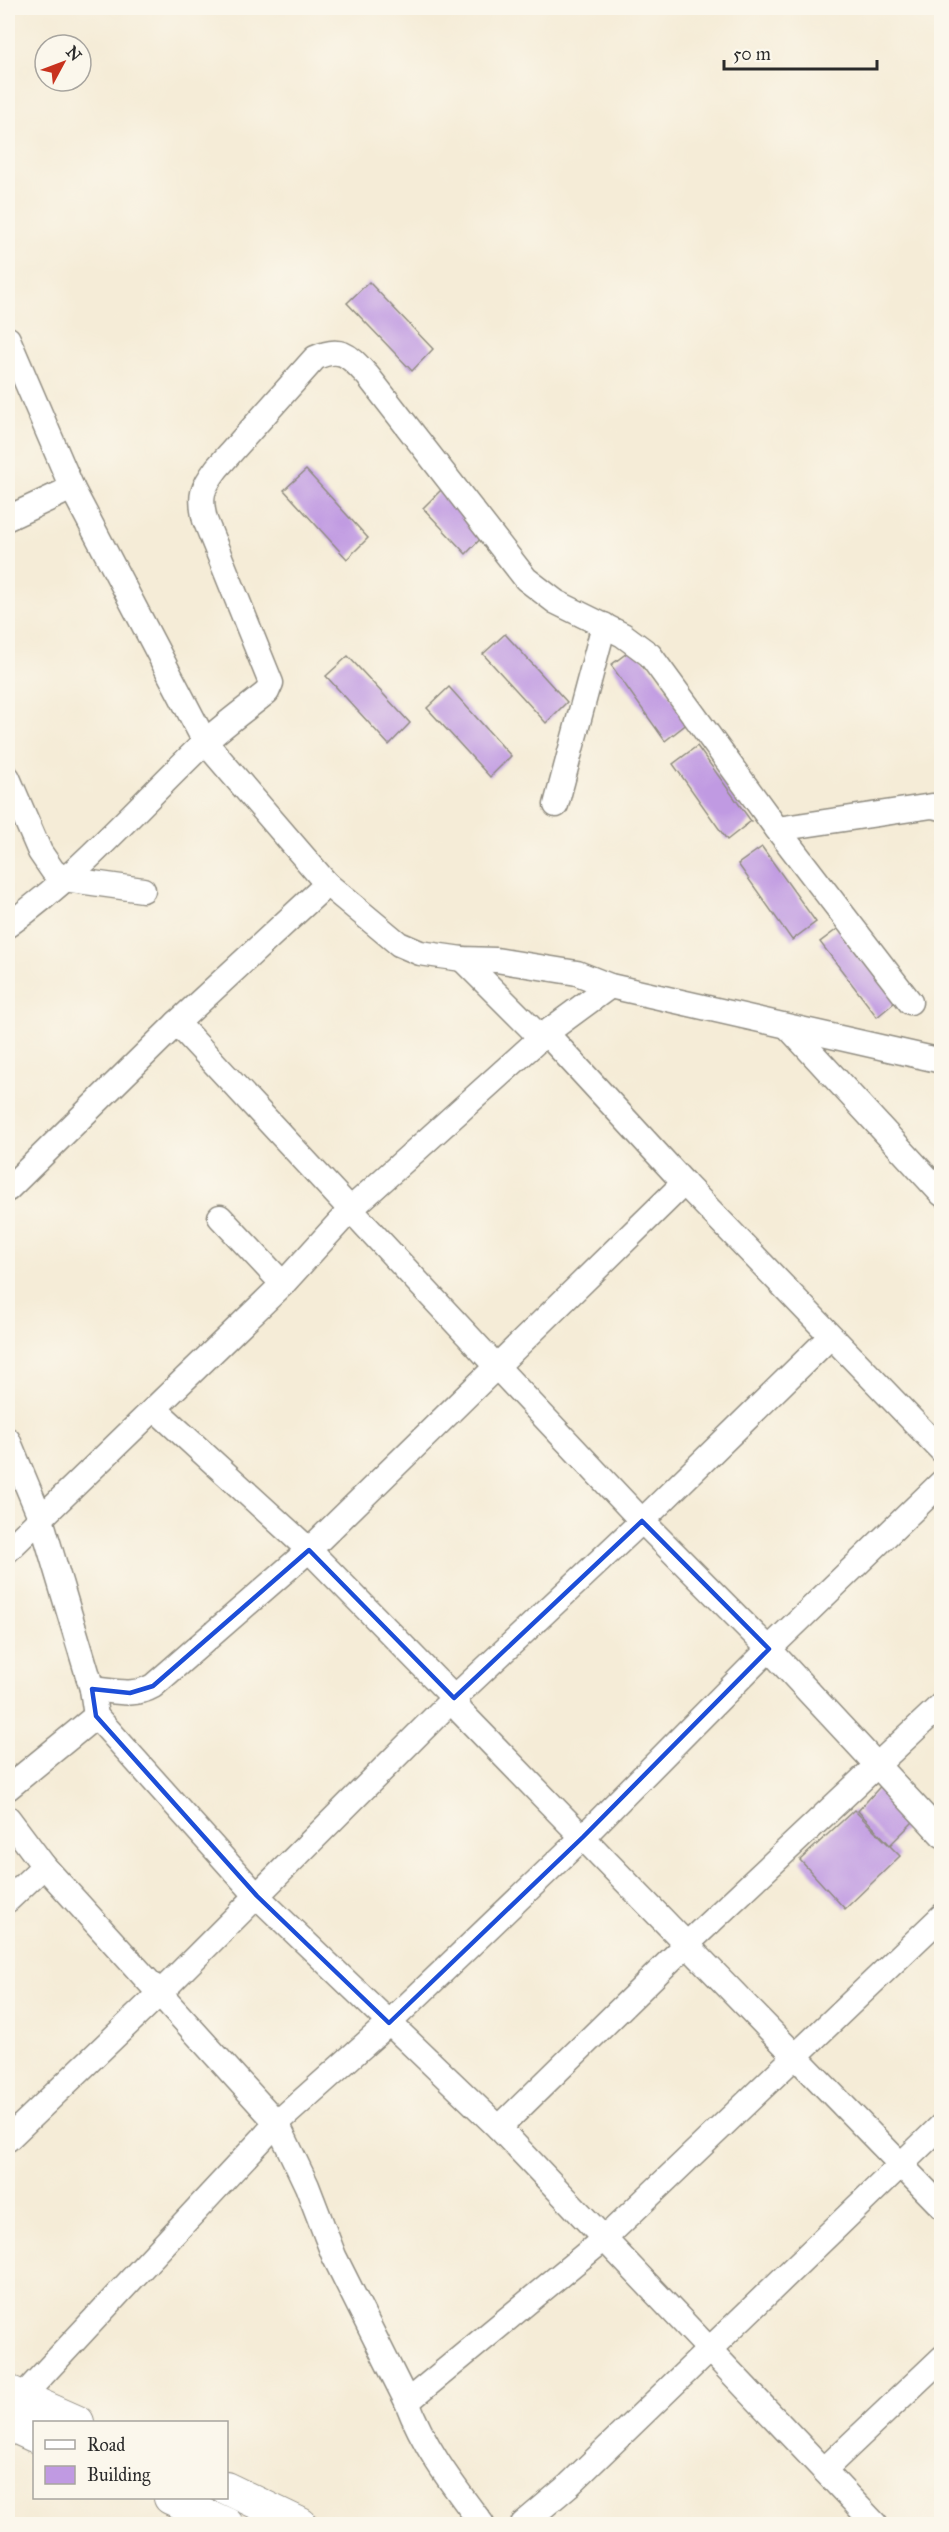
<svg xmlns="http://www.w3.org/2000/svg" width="949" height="2532" font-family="'IM FELL Great Primer',serif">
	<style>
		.building { fill: #c09ae2 }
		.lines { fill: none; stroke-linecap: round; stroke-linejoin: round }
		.minor-casing { stroke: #908c81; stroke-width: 27 }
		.major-casing { stroke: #908c81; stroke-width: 34 }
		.minor { stroke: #fff; stroke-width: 24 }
		.major { stroke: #fff; stroke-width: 32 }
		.marked { fill: none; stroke: #1d4ed8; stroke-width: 4.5; stroke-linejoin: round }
	</style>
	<rect width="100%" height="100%" fill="#fbf7ec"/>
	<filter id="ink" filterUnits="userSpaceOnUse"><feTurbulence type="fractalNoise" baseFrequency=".0167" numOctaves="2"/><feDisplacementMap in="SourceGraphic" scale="12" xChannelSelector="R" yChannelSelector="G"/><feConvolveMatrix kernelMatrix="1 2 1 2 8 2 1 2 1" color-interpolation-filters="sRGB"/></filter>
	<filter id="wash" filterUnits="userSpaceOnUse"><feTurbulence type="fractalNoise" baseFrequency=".008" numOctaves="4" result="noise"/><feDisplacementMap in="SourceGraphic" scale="24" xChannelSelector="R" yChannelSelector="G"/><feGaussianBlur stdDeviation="1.35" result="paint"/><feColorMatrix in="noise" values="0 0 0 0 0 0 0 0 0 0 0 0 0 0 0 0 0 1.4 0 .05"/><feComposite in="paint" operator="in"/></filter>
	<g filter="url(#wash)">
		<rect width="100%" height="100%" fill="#f5ecd7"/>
		<g id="blocks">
			<g class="building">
				<path d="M 369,282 L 433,349 L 412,371 L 347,303 Z"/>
				<path d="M 306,470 L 368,538 L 347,559 L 284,490 Z"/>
				<path d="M 444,487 L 487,532 L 466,554 L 423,508 Z"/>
				<path d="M 505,634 L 567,702 L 546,723 L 483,654 Z"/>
				<path d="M 635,647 L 689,722 L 665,741 L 611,665 Z"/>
				<path d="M 348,656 L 410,723 L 389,745 L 326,676 Z"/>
				<path d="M 449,687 L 511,756 L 490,777 L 427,708 Z"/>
				<path d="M 697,746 L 751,821 L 727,840 L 673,764 Z"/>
				<path d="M 762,847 L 816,922 L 792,940 L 738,864 Z"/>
				<path d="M 844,924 L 900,998 L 877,1017 L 820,942 Z"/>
				<path d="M 885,1781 L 918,1817 L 890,1845 L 858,1811 Z"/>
				<path d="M 854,1810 L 900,1856 L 845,1909 L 800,1860 Z"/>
			</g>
		</g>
	</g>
	<g filter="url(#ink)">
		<use href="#blocks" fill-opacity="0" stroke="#908c81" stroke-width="1.5"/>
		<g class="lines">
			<g class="minor-casing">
				<g id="minor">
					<path d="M 8,339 L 72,488 L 205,742 L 327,884 L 399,944 L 420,953 L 462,959 L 496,960 L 577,973 L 610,986 L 942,1061"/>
					<path d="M 8,518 L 72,488"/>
					<path d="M 8,778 L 40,852 L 53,871 L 64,879 L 143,890"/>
					<path d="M 556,805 L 604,625"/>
					<path d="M 777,829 L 910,1002"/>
					<path d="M 8,925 C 80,874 139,805 203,744 C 222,726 246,709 267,692 L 271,683 L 205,520 C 199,496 202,488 217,468 L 315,358 C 342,345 350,357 368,376 L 526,579 L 556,602 L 623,635 L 650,655 L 777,829 L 932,806 L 942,808"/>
					<path d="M 462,959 L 541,1038"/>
					<path d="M 177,1023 L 497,1367 L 642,1521 L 769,1649 L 942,1835"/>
					<path d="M 788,1027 L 942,1194"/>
					<path d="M 546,1033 L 684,1183 L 942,1451"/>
					<path d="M 8,1189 L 177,1023 L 327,884"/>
					<path d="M 220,1217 L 283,1284"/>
					<path d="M 155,1409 L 309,1550 L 454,1698 L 461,1712 L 942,2207"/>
					<path d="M 8,1440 L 41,1519 L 92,1689 L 96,1716 L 257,1896 L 499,2128 L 875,2524"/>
					<path d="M 8,1550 L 283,1284 L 352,1208 L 546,1033 L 610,986"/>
					<path d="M 92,1689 C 113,1691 134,1697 153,1686 L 309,1550 L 684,1183"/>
					<path d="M 8,1788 L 96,1716"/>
					<path d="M 8,1818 L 44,1866 L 277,2123 L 307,2186 L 334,2256 L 407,2402 C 424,2448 453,2485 482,2524"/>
					<path d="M 8,1900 L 44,1866"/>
					<path d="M 499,2128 L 686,1945 L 942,1704"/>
					<path d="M 8,2139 L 159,1994 L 454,1698 L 642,1521 L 830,1337"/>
					<path d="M 21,2398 L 277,2123 L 389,2023 L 583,1837 L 769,1649 L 942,1482"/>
					<path d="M 407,2402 L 604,2239 L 942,1916"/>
					<path d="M 824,2470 L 942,2358"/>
					<path d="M 523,2524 L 569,2485 L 942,2125"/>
				</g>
			</g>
			<g class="major-casing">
				<g id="major">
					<path d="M 8,2391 L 78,2422"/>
					<path d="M 8,2424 L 34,2436"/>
					<path d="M 226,2488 L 301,2524"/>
					<path d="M 170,2498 L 227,2524"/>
				</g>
			</g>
			<use href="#minor" class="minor"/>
			<use href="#major" class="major"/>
		</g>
	</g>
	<path class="marked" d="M 642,1521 L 769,1649 L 583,1837 L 389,2023 L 257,1896 L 96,1716 L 92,1689 L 130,1693 L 153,1686 L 309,1550 L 454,1698 Z"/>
	<rect width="949" height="2532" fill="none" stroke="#fbf7ec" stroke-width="30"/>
	<rect x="33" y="2421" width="195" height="78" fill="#fbf7ec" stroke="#a8a59f" stroke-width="1.5"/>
	<rect x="45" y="2440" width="30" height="9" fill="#ffffff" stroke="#a8a59f" stroke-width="1.5"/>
	<text x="87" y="2451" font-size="18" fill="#2b2b2b">Road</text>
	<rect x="45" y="2466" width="30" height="18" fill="#c09ae2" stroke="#a8a59f" stroke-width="1.5"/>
	<text x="87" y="2481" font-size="18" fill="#2b2b2b">Building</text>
	<g transform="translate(63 63) rotate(49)"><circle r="28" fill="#fbf7ec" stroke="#a8a59f" stroke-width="1.5"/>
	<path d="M0-4.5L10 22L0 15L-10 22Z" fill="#c8321e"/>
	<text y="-9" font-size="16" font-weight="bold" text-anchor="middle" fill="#2b2b2b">N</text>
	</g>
	<path d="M724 60v9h153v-9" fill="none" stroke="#2b2b2b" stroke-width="3"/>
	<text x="733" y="60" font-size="18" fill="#2b2b2b" stroke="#fbf7ec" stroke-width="4.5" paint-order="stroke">50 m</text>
</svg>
